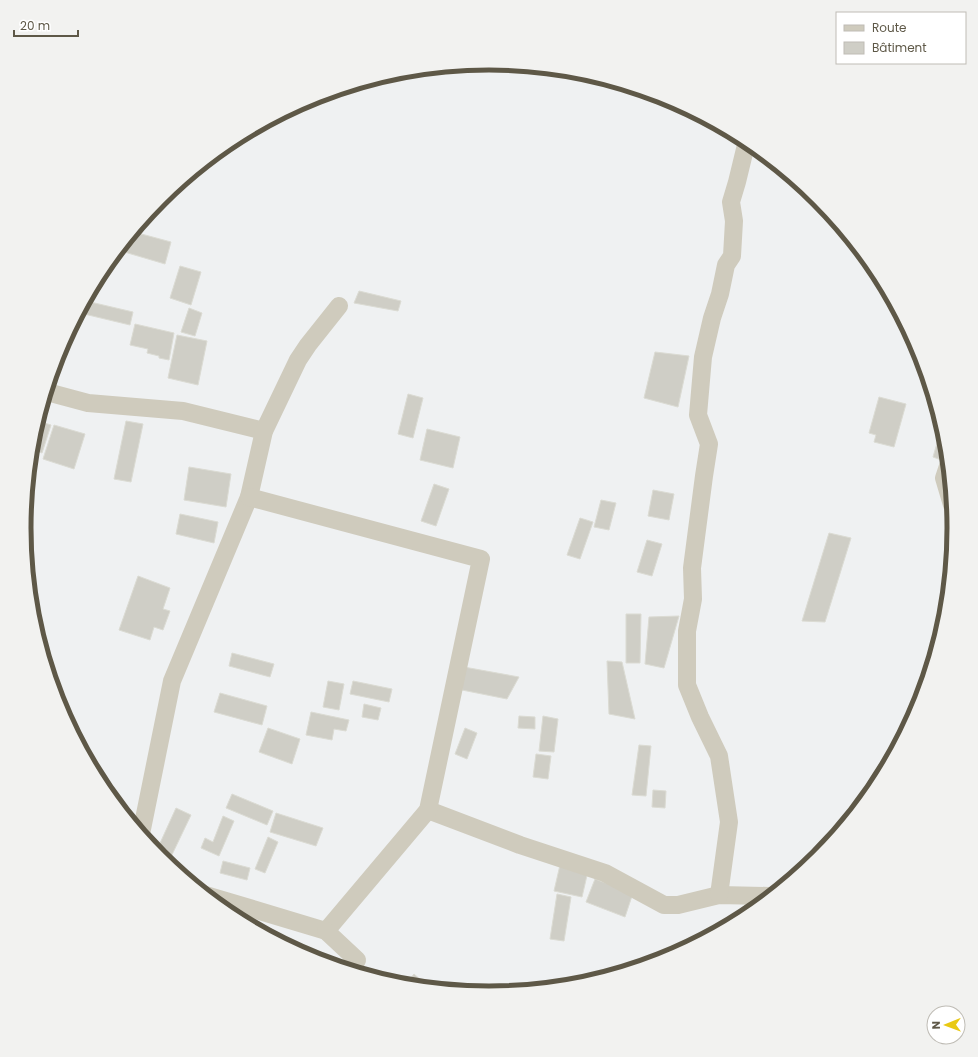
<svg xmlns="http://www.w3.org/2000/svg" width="978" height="1057" font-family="Poppins,sans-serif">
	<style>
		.building { fill: #cfcec6; stroke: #dbdbd3 }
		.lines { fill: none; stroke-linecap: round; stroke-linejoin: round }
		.minor { stroke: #cfcbbd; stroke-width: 18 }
		.rim { fill: none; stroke: #5e5847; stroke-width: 5 }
	</style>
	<rect width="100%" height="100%" fill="#eff1f2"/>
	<g class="building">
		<path d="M 134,232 L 171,242 L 165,264 L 121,251 L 123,245 Z"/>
		<path d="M 180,266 L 201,272 L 191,305 L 170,298 Z"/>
		<path d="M 359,291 L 401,301 L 398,311 L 354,303 Z"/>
		<path d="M 86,301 L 133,312 L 130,325 L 80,313 Z"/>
		<path d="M 189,308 L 202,313 L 195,336 L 181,332 Z"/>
		<path d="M 135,324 L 174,333 L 169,360 L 159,358 L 159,356 L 147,353 L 148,349 L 130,345 Z"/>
		<path d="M 177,335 L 207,341 L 198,385 L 168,378 Z"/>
		<path d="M 655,352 L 689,356 L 678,407 L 644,398 Z"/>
		<path d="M 408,394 L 423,398 L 413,438 L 398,434 Z"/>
		<path d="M 879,397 L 906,404 L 894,447 L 874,442 L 876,435 L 869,433 Z"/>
		<path d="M 38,421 L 51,425 L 42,453 L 32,449 L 33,438 Z"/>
		<path d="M 126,421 L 143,424 L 131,482 L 114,479 Z"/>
		<path d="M 54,425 L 85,434 L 74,469 L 43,459 Z"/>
		<path d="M 942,426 L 945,438 L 947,453 L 944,461 L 933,457 Z"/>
		<path d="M 427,429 L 460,437 L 453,468 L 420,460 Z"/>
		<path d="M 189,467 L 231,474 L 226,507 L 184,500 Z"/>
		<path d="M 434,484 L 449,489 L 436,526 L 421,521 Z"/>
		<path d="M 653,490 L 674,494 L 669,520 L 648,516 Z"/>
		<path d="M 601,500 L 616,503 L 609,530 L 594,527 Z"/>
		<path d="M 180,514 L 218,522 L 214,543 L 176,534 Z"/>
		<path d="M 580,518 L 593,522 L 580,559 L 567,555 Z"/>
		<path d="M 829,533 L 851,538 L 825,622 L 802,621 Z"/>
		<path d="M 647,540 L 662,544 L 652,576 L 637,572 Z"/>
		<path d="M 138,576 L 170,588 L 163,609 L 170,611 L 163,630 L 154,627 L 150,640 L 119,630 Z"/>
		<path d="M 626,614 L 641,614 L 640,663 L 626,663 Z"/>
		<path d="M 679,616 L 664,668 L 645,664 L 649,617 Z"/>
		<path d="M 232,653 L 274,664 L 270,677 L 229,666 Z"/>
		<path d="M 607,661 L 622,662 L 635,719 L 609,714 Z"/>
		<path d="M 464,667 L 519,677 L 507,699 L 462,690 Z"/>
		<path d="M 328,681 L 344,684 L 339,710 L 323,707 Z"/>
		<path d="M 353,681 L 392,689 L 389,702 L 350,694 Z"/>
		<path d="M 220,693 L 267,706 L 262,725 L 214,712 Z"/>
		<path d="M 364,704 L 381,708 L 378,720 L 362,717 Z"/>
		<path d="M 311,712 L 349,720 L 346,731 L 334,729 L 332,740 L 306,735 Z"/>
		<path d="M 519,716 L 535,717 L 535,729 L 518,728 Z"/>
		<path d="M 543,716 L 558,719 L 554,752 L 539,751 Z"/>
		<path d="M 268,728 L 300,739 L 292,764 L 259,752 Z"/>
		<path d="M 465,728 L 477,733 L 467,759 L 455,754 Z"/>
		<path d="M 639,745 L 651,746 L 646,796 L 632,795 Z"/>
		<path d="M 536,754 L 551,756 L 548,779 L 533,777 Z"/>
		<path d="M 653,790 L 666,791 L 665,808 L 652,807 Z"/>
		<path d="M 232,794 L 273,811 L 267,825 L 226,808 Z"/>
		<path d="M 176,808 L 191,815 L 168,863 L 160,857 L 156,852 Z"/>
		<path d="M 276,813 L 323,828 L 316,846 L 270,832 Z"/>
		<path d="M 223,816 L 234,821 L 219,856 L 201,848 L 205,838 L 213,842 Z"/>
		<path d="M 268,837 L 278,842 L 265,873 L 255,869 Z"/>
		<path d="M 223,861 L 250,868 L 247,880 L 220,873 Z"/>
		<path d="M 560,865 L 588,871 L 582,897 L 554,891 Z"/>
		<path d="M 595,879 L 633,893 L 625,917 L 586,902 Z"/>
		<path d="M 557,894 L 571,897 L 564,941 L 550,939 Z"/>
		<path d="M 414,974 L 423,982 L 419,987 L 405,985 Z"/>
	</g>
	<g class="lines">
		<g class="minor">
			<path d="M 47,392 L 88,403 L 183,411 L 264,431"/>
			<path d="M 948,466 L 944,478 L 952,505"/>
			<path d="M 428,810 L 520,845 L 605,873 L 664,905 L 678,905 L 719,895 L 770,896"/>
			<path d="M 141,834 L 172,681 L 249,497 L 264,431 L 298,360 L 308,345 L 339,306"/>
			<path d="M 206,895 L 326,931 L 428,810 L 481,559 L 249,497"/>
			<path d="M 719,895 L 729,822 L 719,756 L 700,717 L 687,685 L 687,631 L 693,599 L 692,568 L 704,476 L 709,444 L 698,415 L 703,357 L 712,318 L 720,294 L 726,265 L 732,256 L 734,221 L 731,202 L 737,182 L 745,149"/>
			<path d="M 326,931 L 357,960 L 351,970"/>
		</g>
	</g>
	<path d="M0 0H978V1057H0ZM31 528a458 458 0 1 1 916 0a458 458 0 1 1-916 0Z" fill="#f2f2f0" fill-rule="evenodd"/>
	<path class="rim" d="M31 528a458 458 0 1 1 916 0a458 458 0 1 1-916 0Z"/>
	<rect x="836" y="12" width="130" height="52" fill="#ffffff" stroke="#bfbcb5"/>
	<rect x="844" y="25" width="20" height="6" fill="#cfcbbd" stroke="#bfbcb5"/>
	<text x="872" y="32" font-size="12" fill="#5e5847">Route</text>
	<rect x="844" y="42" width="20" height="12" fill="#cfcec6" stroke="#bfbcb5"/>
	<text x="872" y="52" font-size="12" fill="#5e5847">Bâtiment</text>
	<g transform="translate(946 1025) rotate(269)"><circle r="19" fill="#ffffff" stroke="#bfbcb5"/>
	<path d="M0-3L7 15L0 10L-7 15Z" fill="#e9c913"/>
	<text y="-6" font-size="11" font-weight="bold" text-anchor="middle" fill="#5e5847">N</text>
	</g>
	<path d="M14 30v6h64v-6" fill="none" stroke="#5e5847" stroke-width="2"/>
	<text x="20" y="30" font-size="12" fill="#5e5847" stroke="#ffffff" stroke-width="3" paint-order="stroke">20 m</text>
</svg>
